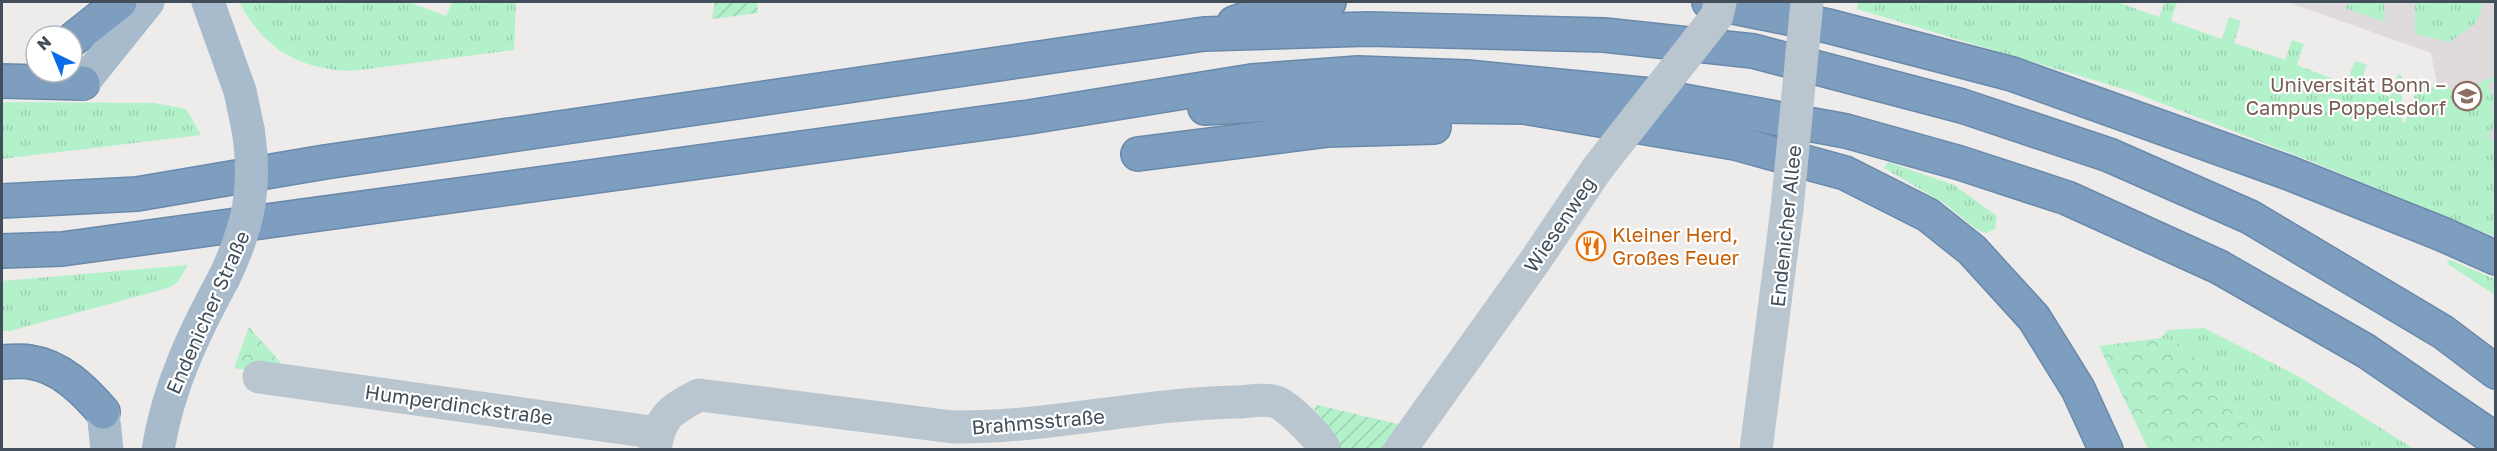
<svg xmlns="http://www.w3.org/2000/svg" width="2497" height="451" font-family="'Golos Text',sans-serif">
	<style>
		.education { fill: #dfdbdd }
		.grass { fill: url(#grass-tufts) }
		.forest { fill: url(#forest-crowns) }
		.garden { fill: url(#garden-furrows) }
		.lines { fill: none; stroke-linecap: round; stroke-linejoin: round }
		.highway-casing { stroke: #6989ab; stroke-width: 36 }
		.minor { stroke: #bac6cf; stroke-width: 33 }
		.major { stroke: #a8bbcd; stroke-width: 33 }
		.highway { stroke: #7e9ebf; stroke-width: 33 }
		.minor-bridge { stroke: #bac6cf; stroke-width: 33 }
		.major-bridge { stroke: #a8bbcd; stroke-width: 33 }
		.labels { text-anchor: middle; dominant-baseline: central; stroke-width: 4.5; stroke-linejoin: round; paint-order: stroke }
		.education-label { font-size: 20px; fill: #785e54; stroke: #fff; text-anchor: end }
		.street-label { font-size: 20px; fill: #424f5a; stroke: #fff }
		.food-label { font-size: 20px; fill: #c56008; stroke: #fff; text-anchor: start }
	</style>
	<defs>
		<pattern id="grass-tufts" width="24" height="20" patternUnits="userSpaceOnUse" patternTransform="scale(1.5)"><rect width="24" height="20" fill="#b3f1cb"/><path d="M3 7l-1-3M5 7V3M7 7l1-3M15 17l-1-3M17 17v-4M19 17l1-3" fill="none" stroke="#9bd0b1"/></pattern>
		<pattern id="forest-crowns" width="20" height="18" patternUnits="userSpaceOnUse" patternTransform="scale(1.5)"><rect width="20" height="18" fill="#b3f1cb"/><path d="M2 6a3 3 0 1 1 6 0M12 15a3 3 0 1 1 6 0" fill="none" stroke="#9bd0b1"/></pattern>
		<pattern id="garden-furrows" width="10" height="10" patternUnits="userSpaceOnUse" patternTransform="scale(1.5)"><rect width="10" height="10" fill="#b3f1cb"/><path d="M-1 1l2-2M0 10L10 0M9 11l2-2" fill="none" stroke="#9bd0b1"/></pattern>
	</defs>
	<rect width="100%" height="100%" fill="#eeebeb"/>
	<path class="education" d="M 2287,2 L 2495,2 L 2495,166 L 2447,139 L 2431,53 Z"/>
	<g class="grass">
		<path d="M 239,2 L 409,2 L 446,16 L 452,2 L 516,2 L 514,50 L 352,71 C 299,69 264,49 239,2 Z"/>
		<path d="M 1858,2 L 2117,2 L 2159,17 L 2165,2 L 2177,2 L 2171,21 L 2222,39 L 2229,17 L 2241,21 L 2234,43 L 2285,60 L 2292,40 L 2304,44 L 2297,65 L 2346,84 L 2355,61 L 2367,65 L 2360,86 L 2390,97 L 2398,74 L 2402,76 L 2402,121 L 2405,123 L 2419,82 C 2450,94 2466,90 2495,76 L 2495,80 L 2487,85 L 2495,99 L 2492,111 L 2495,122 L 2488,138 L 2495,142 L 2495,237 L 2308,160 L 2130,91 L 1857,9 Z"/>
		<path d="M 2351,2 L 2384,2 L 2385,22 L 2344,8 Z"/>
		<path d="M 2415,2 L 2484,2 L 2476,23 L 2450,42 L 2415,34 Z"/>
		<path d="M 2,102 L 154,103 L 186,109 L 201,135 L 2,159 Z"/>
		<path d="M 1888,162 L 1954,185 L 1997,216 L 1995,229 L 1986,233 L 1976,229 L 1944,203 L 1884,168 Z"/>
		<path d="M 2450,260 L 2495,279 L 2495,295 L 2449,265 L 2447,261 Z"/>
		<path d="M 188,265 L 177,283 L 168,288 L 10,331 L 2,331 L 2,281 Z"/>
		<path d="M 2204,328 L 2298,376 L 2414,449 L 2274,449 L 2208,390 L 2161,338 L 2167,330 Z"/>
	</g>
	<g class="forest">
		<path d="M 249,327 L 281,363 L 273,374 L 234,368 Z"/>
		<path d="M 2161,338 C 2188,341 2198,360 2210,382 L 2208,390 L 2274,449 L 2148,449 L 2099,346 Z"/>
	</g>
	<g class="garden">
		<path d="M 715,2 L 757,2 L 758,13 L 712,19 Z"/>
		<path d="M 1317,405 L 1402,425 L 1386,449 L 1342,449 L 1335,435 L 1314,409 Z"/>
	</g>
	<g class="lines">
		<g class="highway-casing">
			<g id="highway">
				<path d="M 1709,2 L 1828,26 L 2012,74 L 2289,173 L 2442,234 L 2496,258"/>
				<path d="M 1234,23 L 1283,6 L 1329,2"/>
				<path d="M 72,40 L 120,2"/>
				<path d="M 2,81 L 83,83"/>
				<path d="M 1205,108 L 1274,104 L 1524,107 L 1735,143 L 1845,173 L 1928,215 L 1972,250 L 2034,318 L 2078,389 L 2106,450"/>
				<path d="M 1138,154 L 1328,130 L 1434,127"/>
				<path d="M 2,201 L 137,194 L 325,162 L 1204,34 L 1368,29 L 1604,35 L 1753,51 L 1962,106 L 2109,155 L 2250,217 L 2443,332 L 2496,372"/>
				<path d="M 2,251 L 62,249 L 1029,117 L 1252,81 L 1358,73 L 1467,77 L 1651,95 L 1846,131 L 1960,163 L 2067,198 L 2219,267 L 2366,351 L 2496,440"/>
				<path d="M 2,362 C 11,362 21,360 30,362 C 60,366 84,390 103,412"/>
			</g>
		</g>
		<g class="minor">
			<path d="M 259,377 L 658,433"/>
			<path d="M 655,450 C 660,416 670,410 699,395 L 953,427 C 1048,428 1141,404 1235,402 C 1246,402 1266,398 1276,402 C 1288,406 1320,438 1325,450"/>
			<path d="M 1400,450 L 1535,261 L 1597,169"/>
			<path d="M 1756,450 L 1787,209"/>
		</g>
		<g class="major">
			<path d="M 208,2 L 240,91 L 248,129"/>
			<path d="M 83,83 L 148,2"/>
			<path d="M 103,412 L 107,450"/>
			<path d="M 158,450 C 168,387 194,333 224,278"/>
		</g>
		<use href="#highway" class="highway"/>
		<g class="minor-bridge">
			<path d="M 1597,169 L 1717,16 L 1720,2"/>
			<path d="M 1787,209 L 1807,2"/>
		</g>
		<path class="major-bridge" d="M 224,278 C 249,226 257,186 248,129"/>
	</g>
	<defs>
		<g id="university-ring" transform="scale(1.5)"><circle r="9.5" fill="#fff" stroke="#8d6e63" stroke-width="1.5"/><path d="M0-5L7-2L0 1L-7-2ZM-4 1L0 2.5L4 1V4Q0 6-4 4Z" fill="#8d6e63"/></g>
		<g id="restaurant-ring" transform="scale(1.5)"><circle r="9.5" fill="#fff" stroke="#e8710a" stroke-width="1.5"/><path d="M-5-6h1v4h1v-4h1v4h1v-4h1v5L-1.5 .5V6h-2V.5L-5-1ZM5-6V6H3V1.5H1.5Q1.5-4 5-6Z" fill="#e8710a"/></g>
	</defs>
	<g fill-rule="evenodd">
		<use href="#university-ring" x="2467" y="96"/>
		<use href="#restaurant-ring" x="1591" y="246"/>
	</g>
	<g class="labels">
		<g class="education-label">
			<text x="2446" y="84">Universität Bonn –<tspan x="2446" dy="23">Campus Poppelsdorf</tspan></text>
		</g>
		<g class="street-label">
			<text transform="translate(1559 224) rotate(-56)">Wiesenweg</text>
			<text transform="translate(1785 226) rotate(-84)">Endenicher Allee</text>
			<text transform="translate(207 312) rotate(-66)">Endenicher Straße</text>
			<text transform="translate(459 404) rotate(8)">Humperdinckstraße</text>
			<text transform="translate(1038 421) rotate(-5)">Brahmsstraße</text>
		</g>
		<g class="food-label">
			<text x="1612" y="234">Kleiner Herd,<tspan x="1612" dy="23">Großes Feuer</tspan></text>
		</g>
	</g>
	<rect width="2497" height="451" fill="none" stroke="#424f5a" stroke-width="6"/>
	<g transform="translate(54 54) rotate(317)"><circle r="28" fill="#ffffff" stroke="#b3b9bd" stroke-width="1.5"/>
	<path d="M0-4.5L10 22L0 15L-10 22Z" fill="#0a6ce8"/>
	<text y="-9" font-size="16" font-weight="bold" text-anchor="middle" fill="#424f5a">N</text>
	</g>
</svg>
